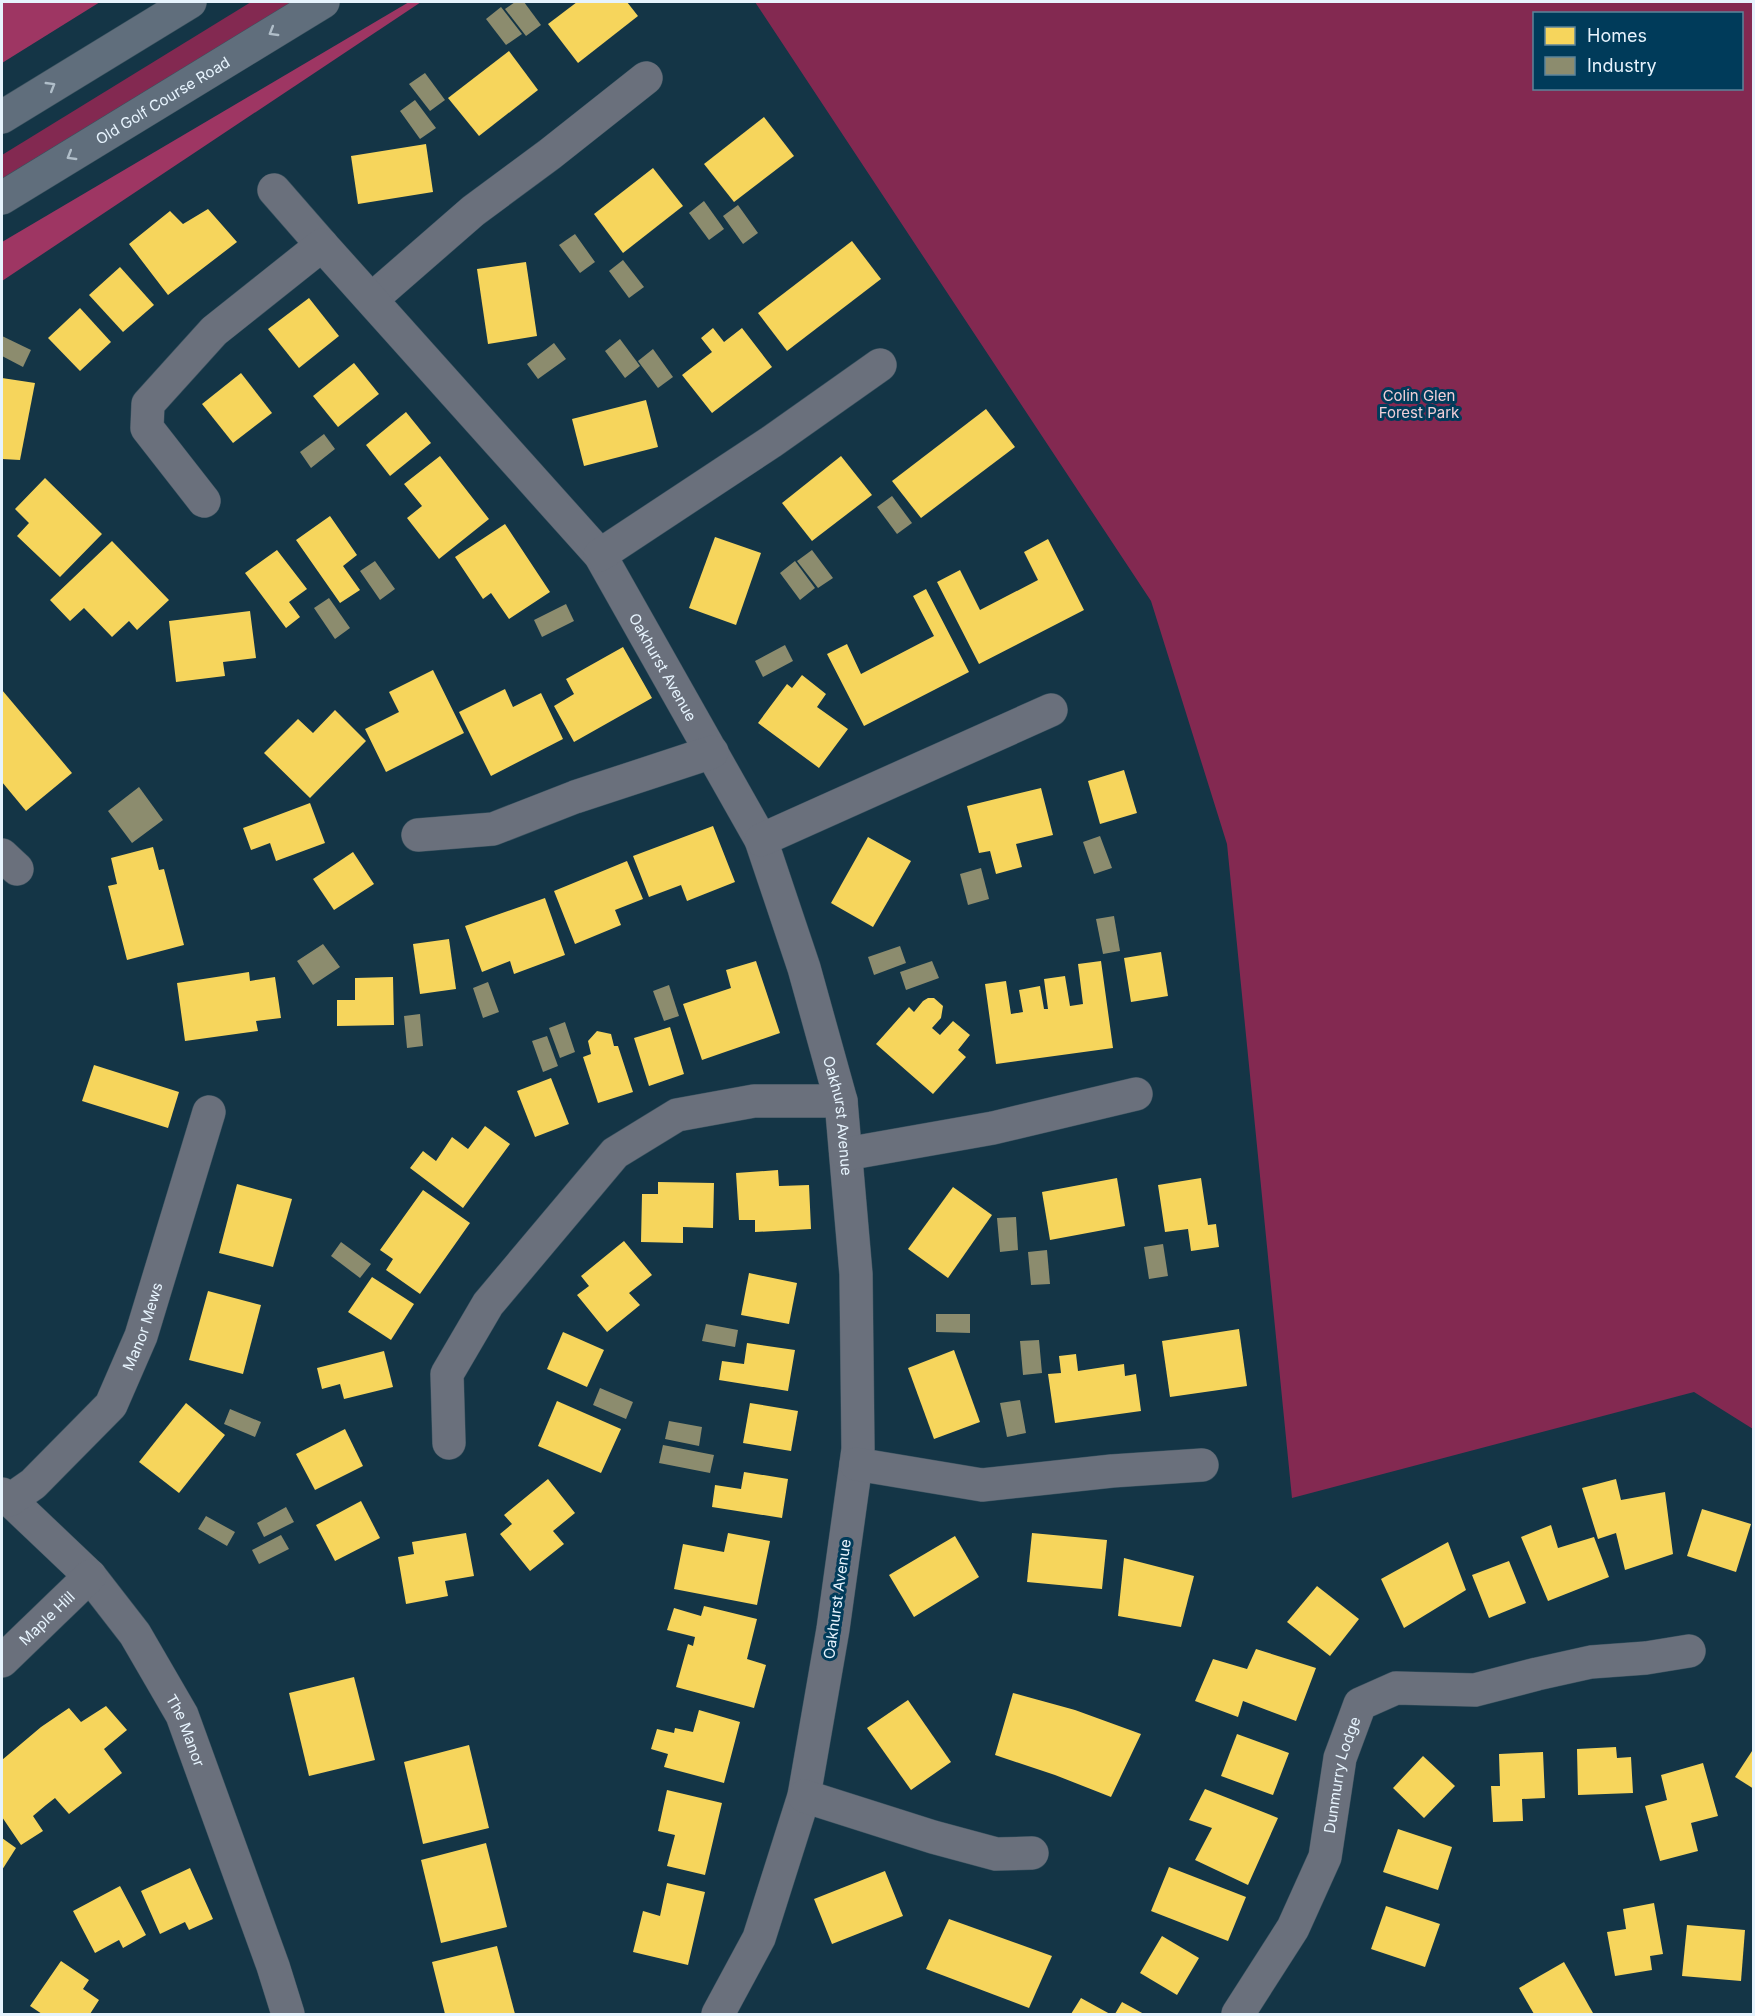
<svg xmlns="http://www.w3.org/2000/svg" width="1755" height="2016" font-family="Inter,sans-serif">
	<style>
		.green { fill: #832951; fill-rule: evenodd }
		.forest { fill: #9e3663 }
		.homes { fill: #f6d55c }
		.industry { fill: #8c8c6e }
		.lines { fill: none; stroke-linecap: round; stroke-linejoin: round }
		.minor-casing { stroke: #3a525f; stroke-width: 34 }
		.trunk-casing { stroke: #3a525f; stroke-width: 34 }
		.minor { stroke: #6a707c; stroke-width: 33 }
		.trunk { stroke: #606e7c; stroke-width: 33 }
		.oneway { stroke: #b0bec9 }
		.labels { text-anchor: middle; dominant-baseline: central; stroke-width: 6; stroke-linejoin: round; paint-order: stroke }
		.street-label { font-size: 15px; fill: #e6f3fd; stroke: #003b5a }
		.park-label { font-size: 15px; fill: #f0cfd7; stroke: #003b5a }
	</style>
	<rect width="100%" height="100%" fill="#143546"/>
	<g class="green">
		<path d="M 251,2 L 299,2 L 2,184 L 2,155 Z"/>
		<path d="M 755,2 L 1753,2 L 1753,1429 L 1694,1392 L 1292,1498 L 1227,844 L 1151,601 ZM 1534,14 L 1742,14 L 1742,88 L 1534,88 Z"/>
	</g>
	<g class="forest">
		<path d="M 2,2 L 100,2 L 2,63 Z"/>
		<path d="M 409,2 L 421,2 L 2,281 L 2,242 Z"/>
	</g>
	<g class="homes">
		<path d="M 577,2 L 627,2 L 638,16 L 578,63 L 548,24 Z"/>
		<path d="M 509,51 L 538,90 L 479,136 L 448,98 Z"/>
		<path d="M 764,117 L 794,156 L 734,202 L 704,164 Z"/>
		<path d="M 426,144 L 433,192 L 358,204 L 351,156 Z"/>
		<path d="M 653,168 L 683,206 L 623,253 L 594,214 Z"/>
		<path d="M 208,209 L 237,242 L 168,295 L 129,244 L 170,211 L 183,224 Z"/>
		<path d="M 852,241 L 881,279 L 787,351 L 758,313 Z"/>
		<path d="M 526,262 L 537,336 L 488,344 L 477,269 Z"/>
		<path d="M 120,267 L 154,305 L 123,332 L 89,295 Z"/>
		<path d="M 309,298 L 339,336 L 299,368 L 268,329 Z"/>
		<path d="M 80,308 L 111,342 L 80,371 L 48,338 Z"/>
		<path d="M 713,328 L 724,342 L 742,328 L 772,367 L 712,413 L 682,375 L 712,352 L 701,338 Z"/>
		<path d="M 354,363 L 379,394 L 338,427 L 313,396 Z"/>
		<path d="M 241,373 L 272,413 L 233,443 L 202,404 Z"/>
		<path d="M 2,378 L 35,383 L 20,460 L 2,459 Z"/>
		<path d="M 646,400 L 658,447 L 584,466 L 572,419 Z"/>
		<path d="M 986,409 L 1015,447 L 921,518 L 892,481 Z"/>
		<path d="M 406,412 L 431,443 L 390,476 L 366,445 Z"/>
		<path d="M 440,456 L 489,519 L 439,559 L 407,518 L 422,506 L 404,484 Z"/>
		<path d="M 841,456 L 872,495 L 812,541 L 782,503 Z"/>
		<path d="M 45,478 L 102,534 L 60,577 L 17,536 L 29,523 L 15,509 Z"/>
		<path d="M 330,516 L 357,555 L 343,566 L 360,590 L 340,603 L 296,540 Z"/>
		<path d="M 505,524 L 550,592 L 509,619 L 491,593 L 483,599 L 455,557 Z"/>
		<path d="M 715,537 L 761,553 L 736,625 L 689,608 Z"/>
		<path d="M 1048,539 L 1084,610 L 979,664 L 937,582 L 960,570 L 980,610 L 1038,580 L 1024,552 Z"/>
		<path d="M 112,541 L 169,600 L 137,630 L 129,621 L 112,637 L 84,608 L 70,621 L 50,600 Z"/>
		<path d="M 277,550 L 307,589 L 289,602 L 300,617 L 286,628 L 245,573 Z"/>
		<path d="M 926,589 L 969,672 L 864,726 L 827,654 L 847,644 L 861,674 L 934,636 L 913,596 Z"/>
		<path d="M 250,611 L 256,658 L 223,662 L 225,676 L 176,682 L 169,621 Z"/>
		<path d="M 623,647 L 652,698 L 574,742 L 554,706 L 574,694 L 566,679 Z"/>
		<path d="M 433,670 L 464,733 L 386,772 L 365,729 L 399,712 L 389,692 Z"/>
		<path d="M 802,675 L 826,694 L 817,707 L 848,729 L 819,768 L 758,723 L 787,684 L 792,688 Z"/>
		<path d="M 505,689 L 513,707 L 541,693 L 563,739 L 491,776 L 459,712 Z"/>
		<path d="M 2,690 L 72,773 L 26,811 L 2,782 Z"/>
		<path d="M 335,710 L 366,741 L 310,798 L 264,753 L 298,719 L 313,733 Z"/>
		<path d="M 1124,770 L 1137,813 L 1100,824 L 1088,781 Z"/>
		<path d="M 1041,788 L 1053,835 L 1016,844 L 1022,867 L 996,874 L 990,851 L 979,853 L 967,806 Z"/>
		<path d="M 310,803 L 325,843 L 276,861 L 270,843 L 251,850 L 243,828 Z"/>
		<path d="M 713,826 L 735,882 L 687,901 L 681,885 L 649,897 L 633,856 Z"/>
		<path d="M 868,837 L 911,861 L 873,927 L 831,903 Z"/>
		<path d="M 153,847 L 159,870 L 164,869 L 184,945 L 127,960 L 108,886 L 117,884 L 111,858 Z"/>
		<path d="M 353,852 L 374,884 L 334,910 L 313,879 Z"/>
		<path d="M 627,861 L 643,899 L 615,910 L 621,925 L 575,944 L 554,891 Z"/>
		<path d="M 545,898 L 565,955 L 514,974 L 510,961 L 482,972 L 465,926 Z"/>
		<path d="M 449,939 L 456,989 L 420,994 L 413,944 Z"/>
		<path d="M 1161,952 L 1168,996 L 1131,1002 L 1124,958 Z"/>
		<path d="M 756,961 L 780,1033 L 702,1060 L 683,1004 L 731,988 L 726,970 Z"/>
		<path d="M 1101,961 L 1113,1048 L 996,1064 L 985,984 L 1006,981 L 1011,1014 L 1023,1012 L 1019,990 L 1040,986 L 1044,1009 L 1048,1009 L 1044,979 L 1065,976 L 1070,1006 L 1083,1004 L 1078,964 Z"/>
		<path d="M 249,972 L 250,981 L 275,977 L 281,1018 L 256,1021 L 258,1031 L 185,1041 L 177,983 Z"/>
		<path d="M 393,977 L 394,1025 L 337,1026 L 337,1000 L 355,1000 L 355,978 Z"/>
		<path d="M 928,998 L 934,998 L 943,1006 L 941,1018 L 932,1028 L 940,1035 L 953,1021 L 970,1035 L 958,1050 L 966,1057 L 933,1094 L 876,1044 L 909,1007 L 914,1012 L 923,1001 Z"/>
		<path d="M 670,1027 L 684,1074 L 649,1086 L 634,1038 Z"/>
		<path d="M 597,1031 L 611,1034 L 614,1046 L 618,1046 L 633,1092 L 598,1103 L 583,1057 L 591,1054 L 588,1041 Z"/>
		<path d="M 94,1065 L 179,1092 L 168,1128 L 82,1101 Z"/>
		<path d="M 551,1078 L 569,1124 L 535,1137 L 517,1091 Z"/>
		<path d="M 485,1126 L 510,1144 L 463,1208 L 410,1168 L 423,1151 L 436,1161 L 452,1137 L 468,1149 Z"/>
		<path d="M 778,1170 L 779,1186 L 809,1185 L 811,1229 L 755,1232 L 755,1220 L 739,1220 L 736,1173 Z"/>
		<path d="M 1117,1178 L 1125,1226 L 1050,1240 L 1042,1192 Z"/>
		<path d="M 1201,1178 L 1208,1225 L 1216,1224 L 1219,1247 L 1191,1251 L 1188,1229 L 1165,1232 L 1158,1185 Z"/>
		<path d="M 658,1182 L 714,1183 L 713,1228 L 683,1227 L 683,1243 L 641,1242 L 642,1194 L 658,1194 Z"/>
		<path d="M 237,1184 L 292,1199 L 273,1267 L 219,1253 Z"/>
		<path d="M 953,1187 L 992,1215 L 948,1278 L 908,1249 Z"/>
		<path d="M 423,1190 L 470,1223 L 420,1294 L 386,1270 L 393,1259 L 380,1250 Z"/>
		<path d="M 624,1241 L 652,1275 L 629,1293 L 640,1305 L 607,1332 L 577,1295 L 589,1286 L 581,1276 Z"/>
		<path d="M 749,1273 L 797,1283 L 789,1324 L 741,1315 Z"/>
		<path d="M 372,1277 L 414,1304 L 391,1340 L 348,1312 Z"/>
		<path d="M 208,1291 L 261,1305 L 243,1374 L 189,1360 Z"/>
		<path d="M 1239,1329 L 1247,1386 L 1170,1397 L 1162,1341 Z"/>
		<path d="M 563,1332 L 604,1350 L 587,1387 L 547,1369 Z"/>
		<path d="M 747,1343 L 795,1350 L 788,1391 L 719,1380 L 722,1361 L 744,1364 Z"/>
		<path d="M 954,1350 L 980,1422 L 934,1439 L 908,1368 Z"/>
		<path d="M 384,1351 L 393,1387 L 344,1399 L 340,1384 L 322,1389 L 317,1368 Z"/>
		<path d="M 1076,1354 L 1078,1371 L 1124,1364 L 1125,1376 L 1136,1374 L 1141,1411 L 1055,1423 L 1048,1374 L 1061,1373 L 1059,1356 Z"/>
		<path d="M 557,1401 L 621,1429 L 601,1473 L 538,1446 Z"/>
		<path d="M 186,1403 L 225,1435 L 179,1493 L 139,1462 Z"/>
		<path d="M 750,1403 L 798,1411 L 791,1451 L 743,1443 Z"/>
		<path d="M 345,1429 L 363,1466 L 315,1490 L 296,1454 Z"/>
		<path d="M 744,1472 L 788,1479 L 782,1518 L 712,1507 L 715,1485 L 741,1489 Z"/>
		<path d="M 548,1479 L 575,1513 L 553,1531 L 564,1544 L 530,1571 L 500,1534 L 512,1524 L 504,1515 Z"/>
		<path d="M 1616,1479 L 1621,1500 L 1665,1492 L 1673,1554 L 1625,1570 L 1616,1533 L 1598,1539 L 1582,1488 Z"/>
		<path d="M 361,1501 L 380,1538 L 335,1561 L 316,1525 Z"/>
		<path d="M 1702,1509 L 1751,1524 L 1736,1572 L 1687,1556 Z"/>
		<path d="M 1551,1525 L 1558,1548 L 1594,1537 L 1609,1577 L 1548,1601 L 1521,1537 Z"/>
		<path d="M 466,1533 L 474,1576 L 445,1581 L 448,1596 L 406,1604 L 398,1557 L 414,1554 L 412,1542 Z"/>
		<path d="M 728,1533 L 770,1541 L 757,1605 L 674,1589 L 683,1544 L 724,1552 Z"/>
		<path d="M 1032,1533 L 1107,1540 L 1102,1589 L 1027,1582 Z"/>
		<path d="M 955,1536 L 979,1577 L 914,1617 L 889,1575 Z"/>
		<path d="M 1448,1542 L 1466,1590 L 1404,1628 L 1381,1579 Z"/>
		<path d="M 1124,1558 L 1194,1576 L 1181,1627 L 1118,1616 Z"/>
		<path d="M 1509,1561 L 1526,1603 L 1489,1618 L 1472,1575 Z"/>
		<path d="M 1317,1586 L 1359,1619 L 1330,1656 L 1287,1622 Z"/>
		<path d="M 704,1606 L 757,1619 L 747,1659 L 766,1665 L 754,1708 L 676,1687 L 688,1644 L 693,1646 L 695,1637 L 667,1630 L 674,1608 L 701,1616 Z"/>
		<path d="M 1256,1649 L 1316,1668 L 1296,1721 L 1243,1701 L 1238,1717 L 1195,1701 L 1213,1659 L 1247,1669 Z"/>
		<path d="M 354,1677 L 375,1760 L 309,1776 L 289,1693 Z"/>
		<path d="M 1013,1693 L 1075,1710 L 1141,1734 L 1111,1797 L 1055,1775 L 995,1755 Z"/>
		<path d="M 908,1700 L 951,1762 L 911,1790 L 867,1728 Z"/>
		<path d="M 106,1706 L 127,1730 L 104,1749 L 122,1773 L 69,1814 L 55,1798 L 46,1805 L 33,1816 L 43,1831 L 21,1845 L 2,1817 L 2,1760 L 41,1727 L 69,1708 L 81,1722 Z"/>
		<path d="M 699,1710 L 740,1722 L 724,1783 L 664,1767 L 668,1754 L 651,1749 L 657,1729 L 674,1733 L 675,1728 L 693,1732 Z"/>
		<path d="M 1237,1734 L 1289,1753 L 1273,1795 L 1221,1776 Z"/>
		<path d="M 469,1745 L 489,1828 L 423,1844 L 404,1762 Z"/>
		<path d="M 1616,1747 L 1617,1758 L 1631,1757 L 1633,1793 L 1578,1795 L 1577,1749 Z"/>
		<path d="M 1754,1748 L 1754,1789 L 1735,1777 Z"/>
		<path d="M 1543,1752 L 1545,1798 L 1522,1799 L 1523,1821 L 1493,1822 L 1491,1786 L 1500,1786 L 1499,1754 Z"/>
		<path d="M 1423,1756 L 1455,1786 L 1424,1818 L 1393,1788 Z"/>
		<path d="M 1703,1763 L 1718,1816 L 1691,1823 L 1698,1851 L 1660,1861 L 1645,1806 L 1667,1800 L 1661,1775 Z"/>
		<path d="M 1205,1789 L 1278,1818 L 1248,1885 L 1195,1860 L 1212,1828 L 1189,1820 Z"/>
		<path d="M 667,1790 L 722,1803 L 705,1875 L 667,1866 L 675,1835 L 658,1831 Z"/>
		<path d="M 1398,1829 L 1452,1847 L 1438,1890 L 1383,1872 Z"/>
		<path d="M 2,1838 L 16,1848 L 2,1870 Z"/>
		<path d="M 486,1843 L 507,1927 L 441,1943 L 421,1860 Z"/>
		<path d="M 1169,1867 L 1246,1897 L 1228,1941 L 1151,1911 Z"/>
		<path d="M 190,1868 L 213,1919 L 189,1930 L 185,1922 L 160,1934 L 141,1891 Z"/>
		<path d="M 885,1871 L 903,1916 L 832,1944 L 814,1899 Z"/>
		<path d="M 667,1883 L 705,1892 L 688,1965 L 633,1952 L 643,1911 L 660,1916 Z"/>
		<path d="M 120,1886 L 146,1935 L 123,1948 L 119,1940 L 95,1953 L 73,1911 Z"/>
		<path d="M 1654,1903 L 1663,1954 L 1650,1956 L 1652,1970 L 1615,1976 L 1607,1932 L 1626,1929 L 1623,1909 Z"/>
		<path d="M 1386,1906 L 1440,1924 L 1425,1967 L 1371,1949 Z"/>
		<path d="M 949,1919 L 1052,1956 L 1029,2008 L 926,1969 Z"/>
		<path d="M 1687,1925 L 1745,1930 L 1741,1981 L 1682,1976 Z"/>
		<path d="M 1162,1936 L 1199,1958 L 1177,1995 L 1140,1973 Z"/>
		<path d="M 497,1946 L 515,2014 L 445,2014 L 432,1962 Z"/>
		<path d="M 61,1961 L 89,1980 L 83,1989 L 99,2000 L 90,2014 L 42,2014 L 30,2006 Z"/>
		<path d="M 1564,1962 L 1593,2013 L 1534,2014 L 1519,1988 Z"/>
		<path d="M 1081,1998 L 1110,2014 L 1071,2014 Z"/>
		<path d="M 1122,2002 L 1144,2014 L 1115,2014 Z"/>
	</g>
	<g class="industry">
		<path d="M 515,2 L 524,2 L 541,25 L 526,36 L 505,9 Z"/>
		<path d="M 501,7 L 522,34 L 506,45 L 486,19 Z"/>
		<path d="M 425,73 L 445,100 L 430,111 L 409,84 Z"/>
		<path d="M 415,100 L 436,128 L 420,139 L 400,111 Z"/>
		<path d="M 704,201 L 724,229 L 709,240 L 689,213 Z"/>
		<path d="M 738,205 L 758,233 L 743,244 L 723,216 Z"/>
		<path d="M 575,234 L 595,262 L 580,273 L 559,245 Z"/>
		<path d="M 623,260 L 644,287 L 629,298 L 609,271 Z"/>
		<path d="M 2,336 L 31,350 L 23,367 L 2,356 Z"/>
		<path d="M 620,339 L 640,366 L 625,378 L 605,351 Z"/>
		<path d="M 554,343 L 566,359 L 538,379 L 527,364 Z"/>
		<path d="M 653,349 L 673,377 L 658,388 L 638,361 Z"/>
		<path d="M 324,434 L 335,449 L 311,468 L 300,452 Z"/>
		<path d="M 892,496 L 912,523 L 897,534 L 877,507 Z"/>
		<path d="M 812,550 L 833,578 L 818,588 L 797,561 Z"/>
		<path d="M 375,561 L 395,589 L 380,600 L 360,571 Z"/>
		<path d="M 795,561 L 815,588 L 800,600 L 780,573 Z"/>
		<path d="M 329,598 L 350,628 L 335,639 L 314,608 Z"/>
		<path d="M 566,604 L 574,621 L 542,637 L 534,620 Z"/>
		<path d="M 785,645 L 793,661 L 763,677 L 755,661 Z"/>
		<path d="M 139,787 L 163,820 L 132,843 L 108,811 Z"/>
		<path d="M 1100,836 L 1112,868 L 1094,874 L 1083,842 Z"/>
		<path d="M 981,868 L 989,899 L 968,905 L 960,874 Z"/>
		<path d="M 1114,916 L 1120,951 L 1103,954 L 1096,919 Z"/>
		<path d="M 323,944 L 340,967 L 313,985 L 297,961 Z"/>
		<path d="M 900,946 L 906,963 L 874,975 L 868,957 Z"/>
		<path d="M 932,961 L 939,978 L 906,990 L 900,972 Z"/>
		<path d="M 488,982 L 499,1012 L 483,1018 L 473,988 Z"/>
		<path d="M 669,985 L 679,1016 L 664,1021 L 653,991 Z"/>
		<path d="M 420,1014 L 423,1046 L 407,1048 L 404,1016 Z"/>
		<path d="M 565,1022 L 575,1052 L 560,1058 L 549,1028 Z"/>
		<path d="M 547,1036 L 558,1066 L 543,1072 L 532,1041 Z"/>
		<path d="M 1016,1217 L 1018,1250 L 1000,1252 L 997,1218 Z"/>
		<path d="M 341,1242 L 371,1264 L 360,1278 L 331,1256 Z"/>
		<path d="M 1163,1244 L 1168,1276 L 1149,1279 L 1144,1247 Z"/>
		<path d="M 1047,1250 L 1050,1284 L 1031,1285 L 1028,1252 Z"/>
		<path d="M 936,1314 L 970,1314 L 970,1333 L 936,1332 Z"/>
		<path d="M 706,1324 L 738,1330 L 735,1347 L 702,1341 Z"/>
		<path d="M 1039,1340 L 1042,1373 L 1023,1375 L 1020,1341 Z"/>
		<path d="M 600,1388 L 633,1402 L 626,1419 L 593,1405 Z"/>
		<path d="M 1020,1400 L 1026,1433 L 1007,1437 L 1000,1403 Z"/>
		<path d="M 230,1409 L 261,1422 L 255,1437 L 224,1424 Z"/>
		<path d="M 669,1421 L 702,1427 L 699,1446 L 665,1439 Z"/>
		<path d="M 663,1445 L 714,1455 L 710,1473 L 659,1463 Z"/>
		<path d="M 286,1507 L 294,1522 L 264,1537 L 257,1523 Z"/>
		<path d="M 206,1516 L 235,1532 L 227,1546 L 198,1529 Z"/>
		<path d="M 281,1535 L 289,1549 L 259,1564 L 252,1550 Z"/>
	</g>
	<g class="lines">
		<g class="minor-casing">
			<g id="minor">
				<path d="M 274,190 L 322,245"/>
				<path d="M 372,299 L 473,211 L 550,154 L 646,78"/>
				<path id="s1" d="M 204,501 L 147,428 L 148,404 L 214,331 L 322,245 L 600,555 L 761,840 L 804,968 L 841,1101 L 856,1274 L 858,1449 L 856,1464 L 833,1629 L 804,1796 L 759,1938 L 718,2014"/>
				<path d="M 600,555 L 771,442 L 880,365"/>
				<path d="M 418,835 L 493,829 L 575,797 L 712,752"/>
				<path d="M 761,840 L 1051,710"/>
				<path d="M 2,855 L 17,869"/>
				<path d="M 846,1154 L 993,1128 L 1136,1094"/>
				<path d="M 449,1443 L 447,1374 L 488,1304 L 615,1153 L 677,1115 L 754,1101 L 841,1101"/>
				<path d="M 856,1464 L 982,1485 L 1112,1471 L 1202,1465"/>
				<path id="s2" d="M 2,1494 L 10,1500 L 90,1576 L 135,1634 L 182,1715 L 273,1966 L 288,2014"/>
				<path id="s3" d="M 10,1500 L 33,1484 L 111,1405 L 141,1336 L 209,1112"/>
				<path id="s4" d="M 2,1661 L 90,1576"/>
				<path d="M 804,1796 L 933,1837 L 996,1854 L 1032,1853"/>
				<path id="s5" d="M 1238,2014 L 1293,1928 L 1325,1857 L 1340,1758 L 1360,1704 L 1396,1688 L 1475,1690 L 1537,1674 L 1591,1662 L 1646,1658 L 1689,1651"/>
			</g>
		</g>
		<g class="trunk-casing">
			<g id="trunk">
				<path d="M 2,117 L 190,2"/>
				<path id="s6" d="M 2,198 L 323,2"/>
			</g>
		</g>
		<use href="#minor" class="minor"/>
		<use href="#trunk" class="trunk"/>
	</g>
	<defs><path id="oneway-chevron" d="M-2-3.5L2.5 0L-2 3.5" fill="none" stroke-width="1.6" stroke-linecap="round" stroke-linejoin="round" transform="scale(1.5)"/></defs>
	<g class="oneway">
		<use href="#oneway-chevron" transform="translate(273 32) rotate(149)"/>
		<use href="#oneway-chevron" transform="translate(51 86) rotate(-31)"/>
		<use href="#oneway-chevron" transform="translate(71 156) rotate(149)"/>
	</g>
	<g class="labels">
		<g class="street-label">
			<text stroke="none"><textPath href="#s6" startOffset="188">Old Golf Course Road</textPath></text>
			<text stroke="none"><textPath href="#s1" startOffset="898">Oakhurst Avenue</textPath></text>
			<text stroke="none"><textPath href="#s1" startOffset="1384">Oakhurst Avenue</textPath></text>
			<text stroke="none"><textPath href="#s3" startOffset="224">Manor Mews</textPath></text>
			<text transform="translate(837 1599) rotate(-82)">Oakhurst Avenue</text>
			<text stroke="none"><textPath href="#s4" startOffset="62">Maple Hill</textPath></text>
			<text stroke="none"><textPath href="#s2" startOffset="303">The Manor</textPath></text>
			<text stroke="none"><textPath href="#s5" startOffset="264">Dunmurry Lodge</textPath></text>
		</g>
		<g class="park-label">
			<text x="1419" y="395">Colin Glen<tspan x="1419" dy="17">Forest Park</tspan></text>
		</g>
	</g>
	<rect width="1755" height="2016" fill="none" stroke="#e6f3fd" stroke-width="6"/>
	<rect x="1533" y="12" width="210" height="78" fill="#003b5a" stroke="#5c859b" stroke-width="1.5"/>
	<rect x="1545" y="27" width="30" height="18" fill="#f6d55c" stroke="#5c859b" stroke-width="1.5"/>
	<text x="1587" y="42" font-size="18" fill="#e6f3fd">Homes</text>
	<rect x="1545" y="57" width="30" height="18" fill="#8c8c6e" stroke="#5c859b" stroke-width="1.5"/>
	<text x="1587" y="72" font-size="18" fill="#e6f3fd">Industry</text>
</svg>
